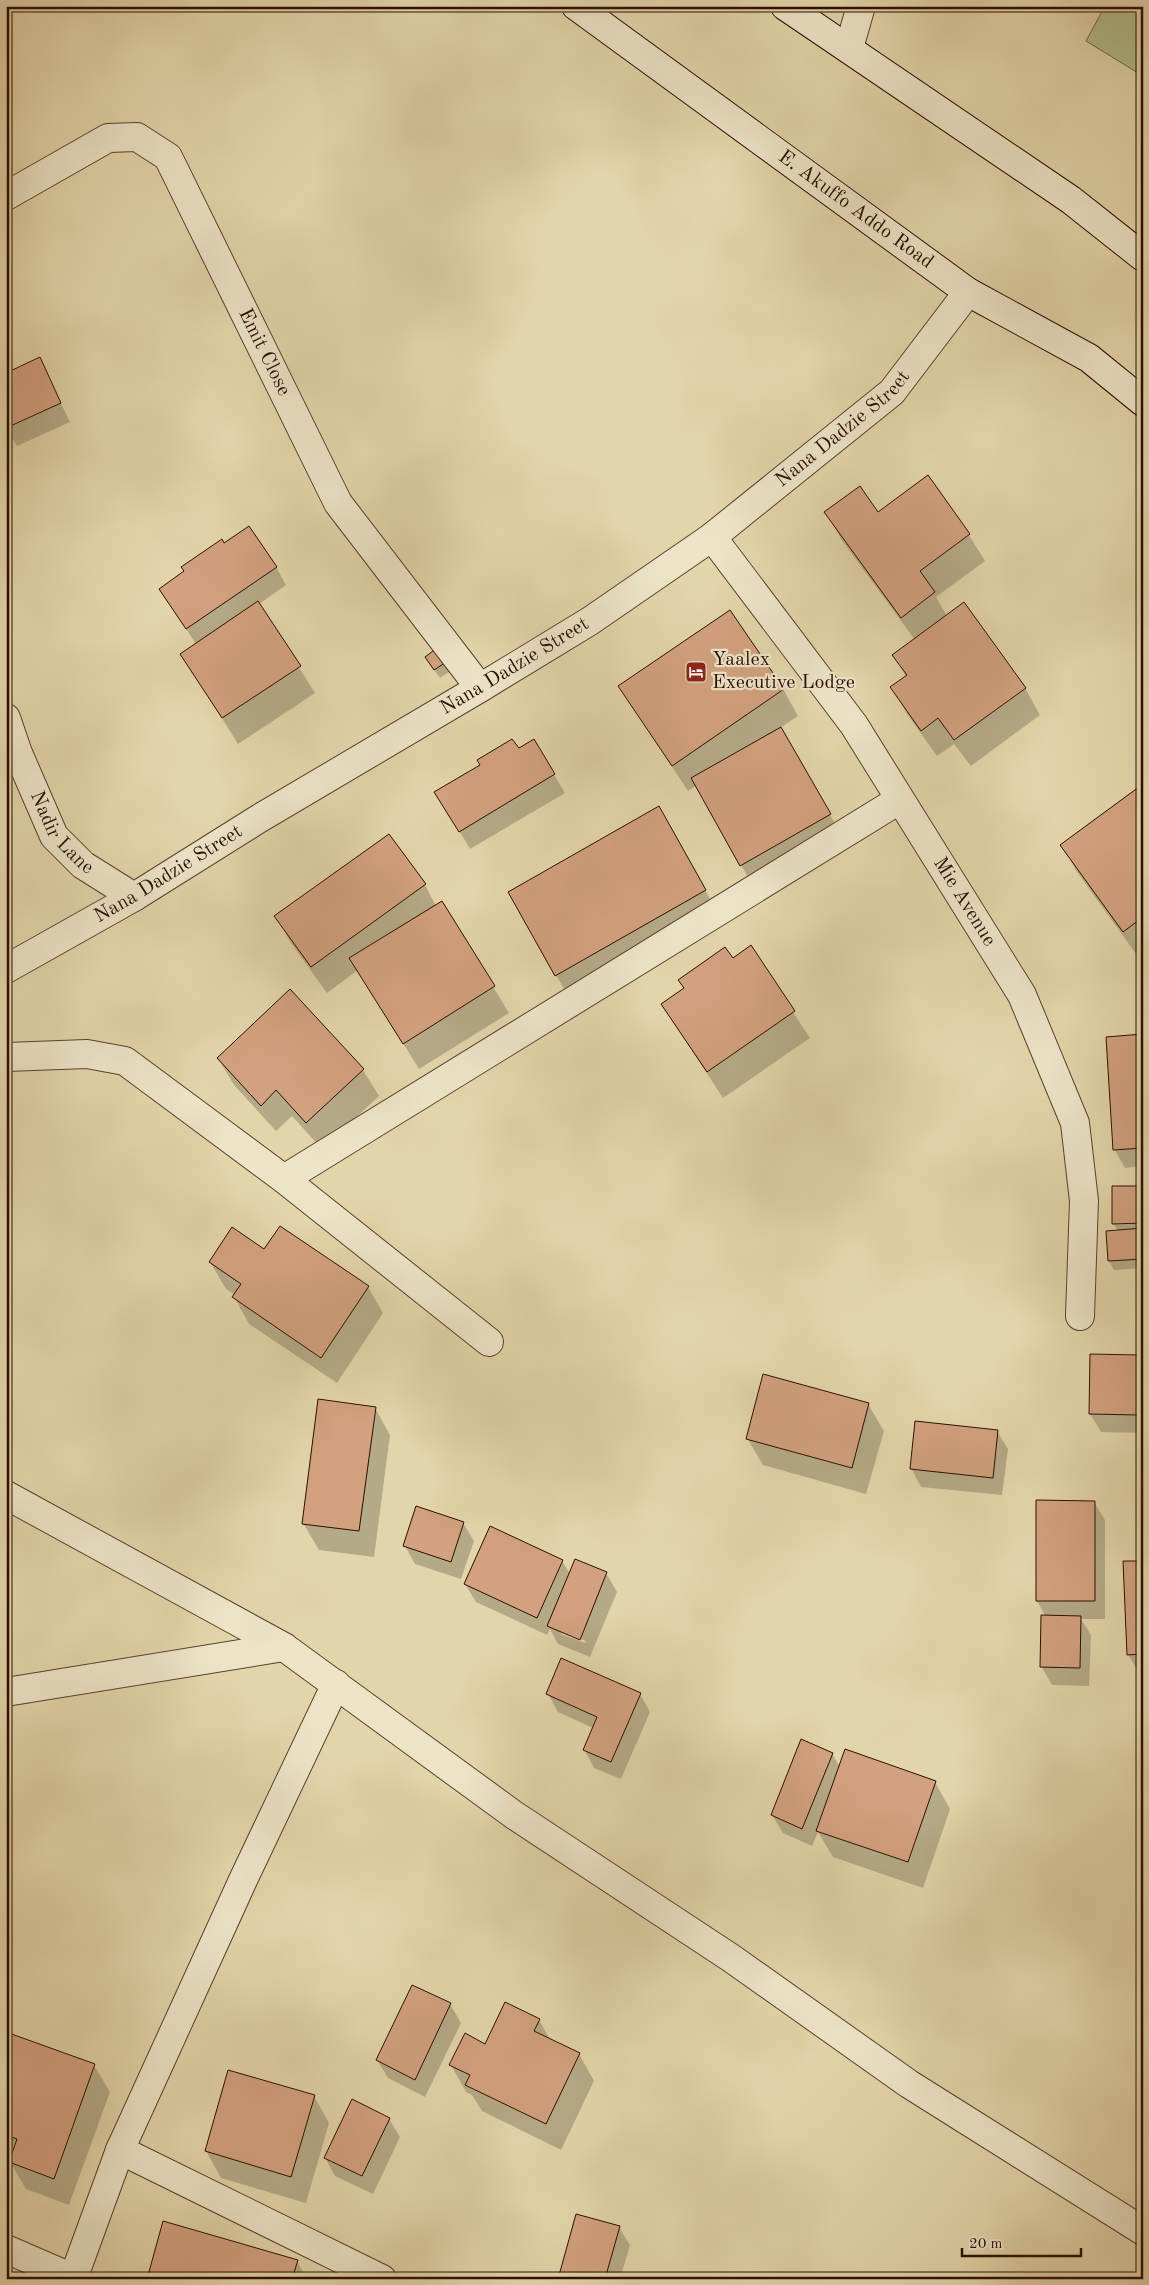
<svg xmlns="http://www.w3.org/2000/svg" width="1149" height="2285" font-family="'Old Standard TT',serif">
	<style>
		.green { fill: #b3bd8a; stroke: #6e6645 }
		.shadow { fill: #0003; fill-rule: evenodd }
		.building { fill: #d2a17f; stroke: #2a0e00 }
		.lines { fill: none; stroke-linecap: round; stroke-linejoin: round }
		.minor-casing { stroke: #58402a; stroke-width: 30 }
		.secondary-casing { stroke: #2a0e00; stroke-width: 30 }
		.minor { stroke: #ede4c8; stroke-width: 28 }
		.secondary { stroke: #ede4c8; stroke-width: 28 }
		.labels { text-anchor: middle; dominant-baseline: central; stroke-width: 4.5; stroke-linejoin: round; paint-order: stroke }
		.street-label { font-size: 20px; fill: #2a0e00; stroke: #ede4c8 }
		.poi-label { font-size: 20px; fill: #2a0e00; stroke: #ede4c8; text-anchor: start }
	</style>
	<rect width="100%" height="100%" fill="#e3d5aa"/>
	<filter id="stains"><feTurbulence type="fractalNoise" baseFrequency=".004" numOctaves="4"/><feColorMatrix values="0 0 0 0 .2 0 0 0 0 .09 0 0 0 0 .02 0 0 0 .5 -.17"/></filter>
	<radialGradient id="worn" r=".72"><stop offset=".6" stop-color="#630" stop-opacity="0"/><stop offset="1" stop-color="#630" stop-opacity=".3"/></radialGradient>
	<path class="green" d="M 1105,6 L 1143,6 L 1143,76 L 1086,41 Z"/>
	<g class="shadow">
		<path d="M 39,359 L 70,422 L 17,446 L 6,428 Z"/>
		<path d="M 927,477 L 969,535 L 985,561 L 936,597 L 947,616 L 1025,688 L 1040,715 L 971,766 L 954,744 L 937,756 L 907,714 L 892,688 L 906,677 L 894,655 L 915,640 L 841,539 L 826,512 L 878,513 Z"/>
		<path d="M 224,544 L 276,567 L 286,585 L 259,604 L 315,693 L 238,744 L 182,654 L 196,644 L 160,589 Z"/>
		<path d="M 441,647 L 455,668 L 440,678 L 426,658 Z"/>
		<path d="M 620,687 L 783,689 L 798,716 L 780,728 L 845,841 L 756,891 L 696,786 L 688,791 Z"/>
		<path d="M 534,741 L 565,793 L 470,849 L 447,810 L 518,750 Z"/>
		<path d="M 1143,786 L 1143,955 L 1139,958 L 1077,872 L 1062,845 Z"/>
		<path d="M 674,834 L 720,917 L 571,1001 L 556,975 Z"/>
		<path d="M 425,885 L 436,906 L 442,902 L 509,1013 L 419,1069 L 358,970 L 327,993 L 291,943 L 276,916 Z"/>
		<path d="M 750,947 L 810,1038 L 723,1098 L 662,1005 L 685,989 L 679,980 L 732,960 Z"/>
		<path d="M 290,991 L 363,1070 L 379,1096 L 322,1149 L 292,1116 L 276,1131 L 234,1085 L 218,1058 Z"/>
		<path d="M 1143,1036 L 1143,1166 L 1125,1168 L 1114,1149 Z"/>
		<path d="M 1143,1187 L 1143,1268 L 1114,1270 L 1109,1261 L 1118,1231 L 1113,1223 Z"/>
		<path d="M 210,1262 L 368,1287 L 383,1313 L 337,1383 L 249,1324 L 234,1297 L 235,1295 L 226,1289 Z"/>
		<path d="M 1138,1356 L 1143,1364 L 1143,1433 L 1101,1432 L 1090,1414 Z"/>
		<path d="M 868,1404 L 884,1431 L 866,1494 L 763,1465 L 747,1438 Z"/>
		<path d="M 375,1408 L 390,1435 L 374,1557 L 319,1550 L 303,1523 Z"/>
		<path d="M 997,1431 L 1008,1449 L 1002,1495 L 921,1487 L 911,1468 Z"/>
		<path d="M 1094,1502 L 1105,1520 L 1105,1619 L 1081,1619 L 1091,1635 L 1089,1686 L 1052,1685 L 1041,1666 L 1046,1617 L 1037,1601 Z"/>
		<path d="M 463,1523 L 474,1541 L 461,1579 L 415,1564 L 405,1546 Z"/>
		<path d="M 575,1560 L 606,1573 L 617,1592 L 590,1657 L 558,1644 L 550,1629 L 547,1635 L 476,1602 L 465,1584 L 562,1561 L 570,1574 ZM 561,1631 L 586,1641 L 585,1643 L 561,1634 Z"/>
		<path d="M 1143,1562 L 1143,1672 L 1139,1673 L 1128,1654 Z"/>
		<path d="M 548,1694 L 640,1694 L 650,1712 L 621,1779 L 594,1768 L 584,1749 L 593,1728 L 558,1712 Z"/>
		<path d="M 832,1754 L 840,1767 L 935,1782 L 950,1809 L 923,1888 L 833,1857 L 818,1832 L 812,1846 L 783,1833 L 772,1815 Z"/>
		<path d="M 412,1986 L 450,2004 L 461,2023 L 425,2097 L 388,2078 L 377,2060 Z"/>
		<path d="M 539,2020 L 551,2041 L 579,2054 L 594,2081 L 561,2150 L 482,2111 L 472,2095 L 466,2092 L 451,2065 L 486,2045 Z"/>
		<path d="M 6,2033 L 94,2065 L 110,2092 L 69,2205 L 26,2189 L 10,2162 L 12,2158 L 6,2156 Z"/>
		<path d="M 314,2096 L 329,2123 L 306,2203 L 221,2178 L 206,2151 Z"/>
		<path d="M 389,2119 L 400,2137 L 373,2194 L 335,2176 L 325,2158 Z"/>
		<path d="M 619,2227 L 630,2245 L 620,2279 L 559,2279 Z"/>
		<path d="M 297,2261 L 307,2279 L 148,2279 Z"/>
	</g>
	<g class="building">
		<path d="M 40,357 L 61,403 L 6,428 L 6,373 Z"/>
		<path d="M 928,475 L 970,534 L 920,571 L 935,592 L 901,618 L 824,512 L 860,486 L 878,512 Z"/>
		<path d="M 249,526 L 277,567 L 186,629 L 159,589 L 184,571 L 181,567 L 222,539 L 224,543 Z"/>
		<path d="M 258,601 L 301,666 L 222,718 L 180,654 Z"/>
		<path d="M 964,602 L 1026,688 L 954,740 L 938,718 L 921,731 L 890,687 L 907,675 L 892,655 Z"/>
		<path d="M 730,610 L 784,689 L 672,766 L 618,686 Z"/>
		<path d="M 441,645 L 451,659 L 434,670 L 425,657 Z"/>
		<path d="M 781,727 L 831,814 L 740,866 L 691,778 Z"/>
		<path d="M 512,739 L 519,748 L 534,739 L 555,774 L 459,832 L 434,792 L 480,765 L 477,760 Z"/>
		<path d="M 1143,784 L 1143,917 L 1123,932 L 1060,845 Z"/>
		<path d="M 659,806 L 706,890 L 555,976 L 508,892 Z"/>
		<path d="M 389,834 L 426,884 L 311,967 L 274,916 Z"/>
		<path d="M 442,901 L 495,986 L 403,1044 L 349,958 Z"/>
		<path d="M 751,945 L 795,1011 L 707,1072 L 661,1004 L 684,988 L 678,980 L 725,947 L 733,958 Z"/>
		<path d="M 290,989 L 364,1069 L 306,1123 L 276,1090 L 261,1106 L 217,1058 Z"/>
		<path d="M 1143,1034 L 1143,1148 L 1113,1150 L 1106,1037 Z"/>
		<path d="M 1112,1186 L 1143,1186 L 1143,1223 L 1112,1224 Z"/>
		<path d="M 280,1226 L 369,1286 L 321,1358 L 232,1297 L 241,1284 L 209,1262 L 232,1227 L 264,1249 Z"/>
		<path d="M 1143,1228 L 1143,1259 L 1108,1261 L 1106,1231 Z"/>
		<path d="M 1090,1354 L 1139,1355 L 1138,1415 L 1089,1414 Z"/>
		<path d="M 763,1374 L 869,1403 L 852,1468 L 746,1439 Z"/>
		<path d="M 318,1399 L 376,1407 L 359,1531 L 302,1524 Z"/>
		<path d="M 915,1421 L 998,1430 L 993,1478 L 910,1469 Z"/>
		<path d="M 1036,1500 L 1095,1501 L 1095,1601 L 1036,1601 Z"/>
		<path d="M 416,1506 L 464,1522 L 451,1562 L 403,1546 Z"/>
		<path d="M 490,1526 L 563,1560 L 537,1618 L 464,1584 Z"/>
		<path d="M 575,1559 L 607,1572 L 580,1640 L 547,1626 Z"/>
		<path d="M 1123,1561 L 1143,1561 L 1143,1654 L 1127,1655 Z"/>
		<path d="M 1041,1615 L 1081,1616 L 1080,1668 L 1040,1667 Z"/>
		<path d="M 561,1658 L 641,1693 L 611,1762 L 583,1750 L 597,1717 L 546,1694 Z"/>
		<path d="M 801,1739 L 833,1753 L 802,1829 L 771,1815 Z"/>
		<path d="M 845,1749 L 936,1781 L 908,1862 L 816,1831 Z"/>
		<path d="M 412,1985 L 451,2003 L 415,2080 L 376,2060 Z"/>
		<path d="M 505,2002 L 540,2019 L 534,2031 L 580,2053 L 546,2124 L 465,2085 L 470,2075 L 449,2065 L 465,2033 L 485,2044 Z"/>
		<path d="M 6,2032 L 95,2064 L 54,2179 L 9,2162 L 17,2139 L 6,2135 Z"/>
		<path d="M 228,2070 L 315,2095 L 291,2177 L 205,2151 Z"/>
		<path d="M 352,2099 L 390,2118 L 362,2176 L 324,2158 Z"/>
		<path d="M 576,2214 L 620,2226 L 605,2279 L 558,2279 Z"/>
		<path d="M 163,2221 L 298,2260 L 292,2279 L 147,2279 Z"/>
	</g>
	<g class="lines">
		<g class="minor-casing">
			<g id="minor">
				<path d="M 849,48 L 861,6"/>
				<path id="s1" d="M 6,196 L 108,138 L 137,137 L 168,157 L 338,503 L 480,688"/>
				<path id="s2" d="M 712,537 L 854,725 L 1022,995 L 1075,1123 L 1084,1201 L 1080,1316"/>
				<path id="s3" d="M 6,718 L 18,753 L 54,836 L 83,865 L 134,897"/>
				<path id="s4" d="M 6,969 L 134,897 L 260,818 L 480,688 L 590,621 L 712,537 L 892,392 L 968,292"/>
				<path d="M 6,1057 L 87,1054 L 125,1061 L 284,1179 L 489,1342"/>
				<path d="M 284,1179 L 899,800"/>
				<path d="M 6,1495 L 284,1647 L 514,1815 L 731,1958 L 909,2084 L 1143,2231"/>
				<path d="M 6,1692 L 284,1647"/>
				<path d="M 120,2150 L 382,2279"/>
				<path d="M 6,2249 L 73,2278"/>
				<path d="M 73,2279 L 120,2150 L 243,1880 L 336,1684"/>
			</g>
		</g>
		<g class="secondary-casing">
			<g id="secondary">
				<path id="s5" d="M 576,6 L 968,292 L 1089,358 L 1143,402"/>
				<path d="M 785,6 L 1071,200 L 1143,257"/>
			</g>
		</g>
		<use href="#minor" class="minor"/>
		<use href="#secondary" class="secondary"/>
	</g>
	<defs>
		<g id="hotel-square" transform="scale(1.125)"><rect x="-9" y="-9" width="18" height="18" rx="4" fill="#8f2418" stroke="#ede4c8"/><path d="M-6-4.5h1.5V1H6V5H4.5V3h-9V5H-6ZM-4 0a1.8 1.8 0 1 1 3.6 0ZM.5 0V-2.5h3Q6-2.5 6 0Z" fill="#fff"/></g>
	</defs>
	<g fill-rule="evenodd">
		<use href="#hotel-square" x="696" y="672"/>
	</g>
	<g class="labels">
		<g class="street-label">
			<text stroke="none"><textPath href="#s5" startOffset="346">E. Akuffo Addo Road</textPath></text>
			<text stroke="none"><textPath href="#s1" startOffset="401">Emit Close</textPath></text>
			<text stroke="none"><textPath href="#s4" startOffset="998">Nana Dadzie Street</textPath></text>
			<text stroke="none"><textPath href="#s4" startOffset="592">Nana Dadzie Street</textPath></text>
			<text stroke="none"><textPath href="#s3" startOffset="129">Nadir Lane</textPath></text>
			<text stroke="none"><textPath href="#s4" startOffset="188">Nana Dadzie Street</textPath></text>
			<text stroke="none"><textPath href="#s2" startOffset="444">Mie Avenue</textPath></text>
		</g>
		<g class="poi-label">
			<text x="712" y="660">Yaalex<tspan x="712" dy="23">Executive Lodge</tspan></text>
		</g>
	</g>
	<rect width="1149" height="2285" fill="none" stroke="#e3d5aa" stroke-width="25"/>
	<rect x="8" y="8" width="1134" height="2270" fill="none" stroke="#2a0e00" stroke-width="2.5"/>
	<rect x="12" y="12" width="1124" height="2260" fill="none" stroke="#2a0e00"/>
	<path d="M962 2248v8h119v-8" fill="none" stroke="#2a0e00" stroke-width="2.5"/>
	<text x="969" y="2248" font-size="15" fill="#2a0e00" stroke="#ede4c8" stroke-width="4" paint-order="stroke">20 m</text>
	<rect width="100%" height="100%" filter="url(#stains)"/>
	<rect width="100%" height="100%" fill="url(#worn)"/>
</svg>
